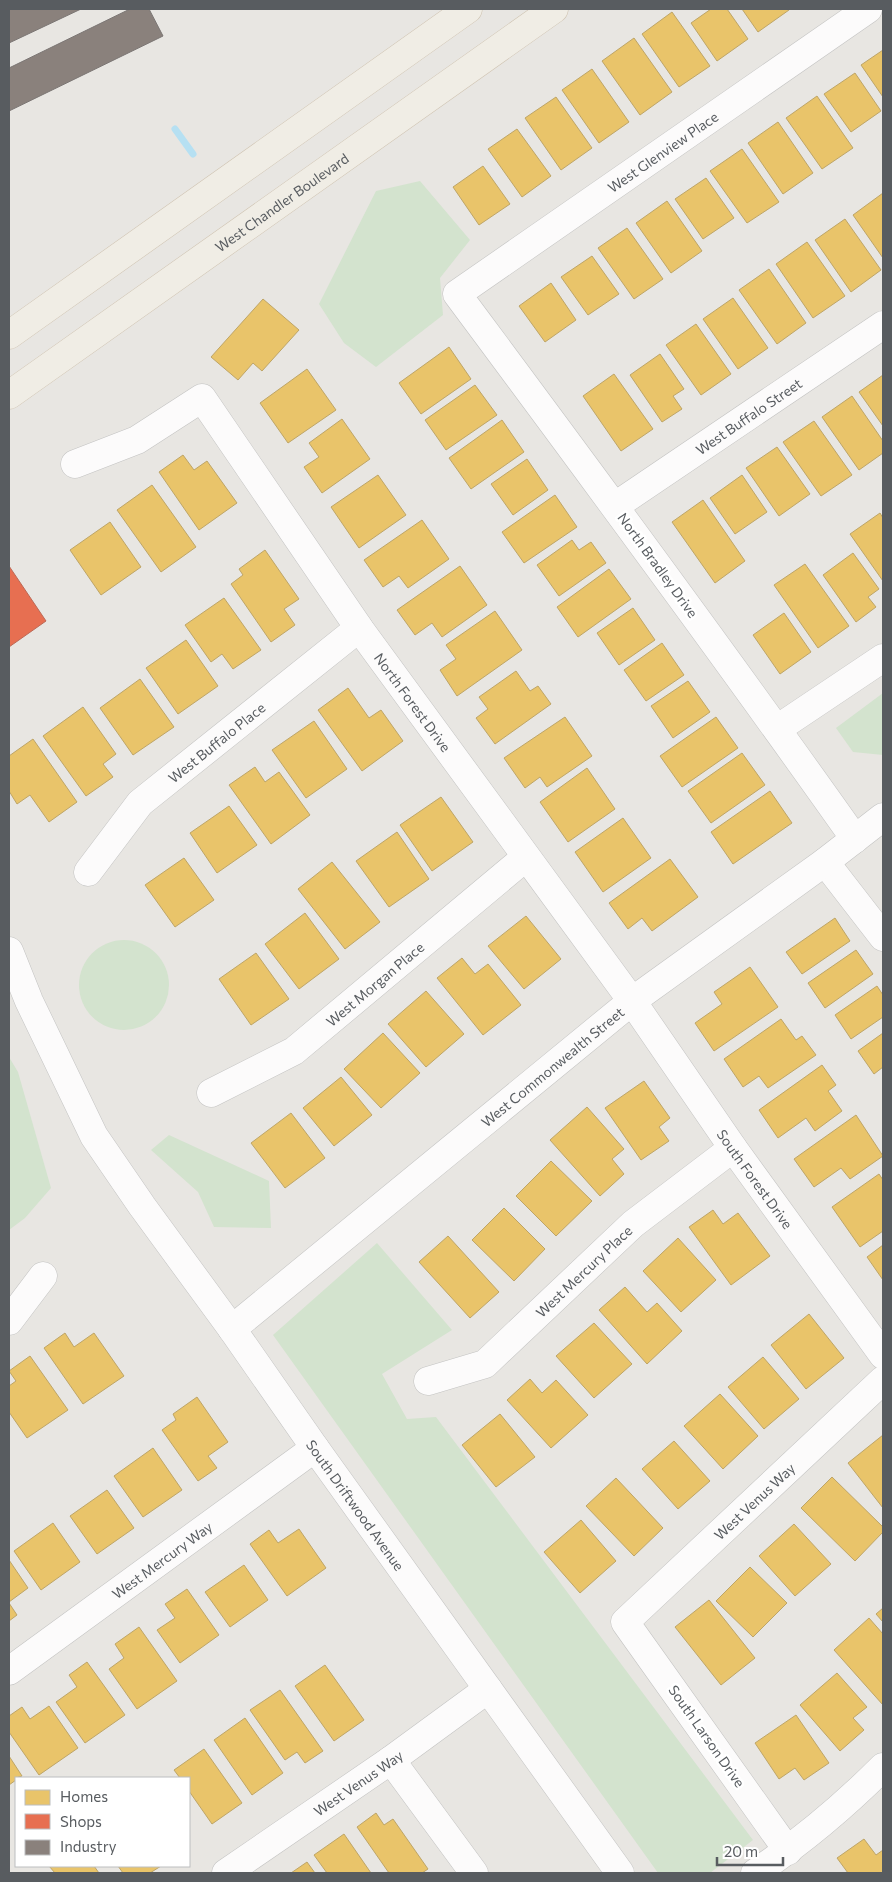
<svg xmlns="http://www.w3.org/2000/svg" width="892" height="1882" font-family="Commissioner,sans-serif">
	<style>
		.green { fill: #d3e3ce }
		.homes { fill: #e9c46a; stroke: #bea567 }
		.shops { fill: #e76f51; stroke: #bc6956 }
		.industry { fill: #8a817c; stroke: #7b7674 }
		.lines { fill: none; stroke-linecap: round; stroke-linejoin: round }
		.stream { stroke: #b6e0f2; stroke-width: 7 }
		.minor-casing { stroke: #c3c3c2; stroke-width: 29 }
		.major-casing { stroke: #cfc3b1; stroke-width: 29 }
		.minor { stroke: #fcfbfb; stroke-width: 28 }
		.major { stroke: #f0ede5; stroke-width: 28 }
		.labels { text-anchor: middle; dominant-baseline: central; stroke-width: 5; stroke-linejoin: round; paint-order: stroke }
		.street-label { font-size: 14px; fill: #585c60; stroke: #fff }
	</style>
	<rect width="100%" height="100%" fill="#e8e6e2"/>
	<g class="green">
		<path d="M 420,181 L 470,240 L 440,278 L 443,315 L 376,367 L 344,343 L 319,304 L 376,191 Z"/>
		<path d="M 883,693 L 883,755 L 853,752 L 836,728 Z"/>
		<circle cx="124" cy="985" r="45"/>
		<path d="M 9,1057 L 18,1072 L 51,1188 L 25,1218 L 9,1230 Z"/>
		<path d="M 169,1135 L 269,1181 L 271,1228 L 214,1227 L 198,1192 L 151,1150 Z"/>
		<path d="M 377,1243 L 452,1330 L 382,1374 L 407,1419 L 436,1417 L 753,1840 L 710,1873 L 658,1873 L 273,1335 Z"/>
	</g>
	<g class="homes">
		<path d="M 711,9 L 727,9 L 748,39 L 717,61 L 691,23 Z"/>
		<path d="M 742,9 L 788,9 L 789,10 L 758,32 Z"/>
		<path d="M 672,12 L 710,66 L 679,87 L 642,34 Z"/>
		<path d="M 634,38 L 672,92 L 640,115 L 602,61 Z"/>
		<path d="M 883,50 L 883,97 L 861,65 Z"/>
		<path d="M 592,69 L 629,122 L 599,143 L 562,90 Z"/>
		<path d="M 855,73 L 881,111 L 851,132 L 824,94 Z"/>
		<path d="M 817,96 L 853,148 L 822,169 L 786,118 Z"/>
		<path d="M 556,97 L 592,148 L 561,170 L 525,118 Z"/>
		<path d="M 778,122 L 813,173 L 783,194 L 748,143 Z"/>
		<path d="M 517,129 L 551,176 L 522,197 L 488,149 Z"/>
		<path d="M 742,149 L 779,202 L 747,223 L 710,171 Z"/>
		<path d="M 483,166 L 510,204 L 479,225 L 453,187 Z"/>
		<path d="M 706,178 L 734,218 L 703,239 L 675,199 Z"/>
		<path d="M 883,193 L 883,258 L 853,215 Z"/>
		<path d="M 667,201 L 702,251 L 671,273 L 636,223 Z"/>
		<path d="M 845,219 L 881,270 L 851,292 L 815,240 Z"/>
		<path d="M 627,228 L 663,279 L 634,299 L 598,248 Z"/>
		<path d="M 807,242 L 845,296 L 813,318 L 776,264 Z"/>
		<path d="M 592,256 L 619,294 L 588,315 L 561,277 Z"/>
		<path d="M 769,269 L 806,323 L 777,344 L 739,290 Z"/>
		<path d="M 551,283 L 576,320 L 545,342 L 519,306 Z"/>
		<path d="M 733,298 L 768,348 L 738,369 L 703,319 Z"/>
		<path d="M 263,299 L 299,330 L 262,371 L 253,363 L 238,380 L 211,357 Z"/>
		<path d="M 696,324 L 731,374 L 701,395 L 666,345 Z"/>
		<path d="M 449,347 L 471,379 L 421,414 L 399,383 Z"/>
		<path d="M 660,354 L 684,389 L 673,396 L 682,409 L 662,422 L 630,375 Z"/>
		<path d="M 307,369 L 336,410 L 288,443 L 260,403 Z"/>
		<path d="M 614,374 L 653,429 L 621,451 L 583,396 Z"/>
		<path d="M 883,375 L 883,426 L 859,392 Z"/>
		<path d="M 475,385 L 497,415 L 446,450 L 425,420 Z"/>
		<path d="M 852,396 L 883,441 L 883,453 L 859,470 L 822,417 Z"/>
		<path d="M 342,419 L 370,459 L 322,493 L 304,467 L 319,457 L 309,443 Z"/>
		<path d="M 502,420 L 524,452 L 471,489 L 449,458 Z"/>
		<path d="M 814,421 L 852,475 L 821,496 L 783,442 Z"/>
		<path d="M 777,447 L 810,494 L 779,516 L 746,468 Z"/>
		<path d="M 183,455 L 194,470 L 207,461 L 237,503 L 199,530 L 159,472 Z"/>
		<path d="M 527,459 L 548,490 L 513,515 L 491,484 Z"/>
		<path d="M 378,475 L 406,515 L 359,548 L 331,507 Z"/>
		<path d="M 742,475 L 767,512 L 735,534 L 710,498 Z"/>
		<path d="M 152,485 L 196,547 L 161,572 L 117,510 Z"/>
		<path d="M 555,495 L 577,527 L 524,563 L 502,532 Z"/>
		<path d="M 703,500 L 745,561 L 715,583 L 672,522 Z"/>
		<path d="M 880,513 L 883,518 L 883,581 L 850,534 Z"/>
		<path d="M 422,520 L 449,559 L 408,588 L 399,576 L 383,587 L 364,560 Z"/>
		<path d="M 110,522 L 141,567 L 101,595 L 70,550 Z"/>
		<path d="M 572,540 L 579,550 L 591,542 L 606,563 L 559,596 L 537,565 Z"/>
		<path d="M 265,550 L 299,599 L 284,609 L 295,625 L 271,642 L 231,584 L 243,575 L 239,569 Z"/>
		<path d="M 853,553 L 879,589 L 868,597 L 876,607 L 856,622 L 823,575 Z"/>
		<path d="M 805,564 L 849,626 L 818,648 L 774,585 Z"/>
		<path d="M 460,566 L 487,605 L 442,637 L 432,623 L 415,635 L 397,610 Z"/>
		<path d="M 609,569 L 631,599 L 578,637 L 557,607 Z"/>
		<path d="M 224,598 L 261,650 L 233,669 L 222,654 L 211,662 L 185,625 Z"/>
		<path d="M 633,608 L 655,640 L 619,665 L 597,633 Z"/>
		<path d="M 495,611 L 522,650 L 457,696 L 440,670 L 456,659 L 446,645 Z"/>
		<path d="M 784,613 L 811,652 L 780,674 L 753,635 Z"/>
		<path d="M 186,640 L 218,686 L 178,714 L 146,668 Z"/>
		<path d="M 662,643 L 684,675 L 646,701 L 624,670 Z"/>
		<path d="M 516,671 L 530,691 L 538,686 L 551,704 L 495,744 L 476,718 L 488,709 L 479,697 Z"/>
		<path d="M 140,679 L 174,727 L 133,755 L 100,708 Z"/>
		<path d="M 688,681 L 710,712 L 673,738 L 651,706 Z"/>
		<path d="M 348,688 L 369,718 L 381,710 L 403,741 L 362,771 L 318,710 Z"/>
		<path d="M 83,707 L 116,754 L 103,764 L 113,777 L 86,796 L 43,736 Z"/>
		<path d="M 565,717 L 592,756 L 547,787 L 540,777 L 525,788 L 504,758 Z"/>
		<path d="M 716,717 L 738,748 L 682,787 L 660,756 Z"/>
		<path d="M 314,721 L 347,769 L 306,798 L 272,750 Z"/>
		<path d="M 33,739 L 77,802 L 49,822 L 30,795 L 17,804 L 9,791 L 9,756 Z"/>
		<path d="M 742,753 L 765,785 L 711,823 L 688,791 Z"/>
		<path d="M 255,767 L 265,782 L 279,772 L 310,815 L 271,844 L 229,785 Z"/>
		<path d="M 587,768 L 615,809 L 568,842 L 540,802 Z"/>
		<path d="M 770,791 L 792,823 L 733,864 L 711,832 Z"/>
		<path d="M 441,797 L 473,842 L 432,871 L 400,825 Z"/>
		<path d="M 229,806 L 257,845 L 217,873 L 190,833 Z"/>
		<path d="M 623,818 L 651,858 L 603,892 L 575,852 Z"/>
		<path d="M 397,832 L 429,879 L 389,907 L 356,861 Z"/>
		<path d="M 184,858 L 214,900 L 175,927 L 145,885 Z"/>
		<path d="M 670,859 L 698,897 L 652,931 L 642,918 L 628,929 L 609,903 Z"/>
		<path d="M 332,862 L 380,922 L 345,949 L 298,889 Z"/>
		<path d="M 305,913 L 339,959 L 299,989 L 265,944 Z"/>
		<path d="M 526,916 L 561,959 L 524,989 L 488,946 Z"/>
		<path d="M 835,918 L 850,941 L 802,974 L 786,952 Z"/>
		<path d="M 856,950 L 873,974 L 825,1008 L 808,983 Z"/>
		<path d="M 256,953 L 289,999 L 251,1025 L 219,979 Z"/>
		<path d="M 462,958 L 475,974 L 488,964 L 521,1005 L 483,1035 L 437,978 Z"/>
		<path d="M 750,967 L 778,1007 L 714,1051 L 695,1023 L 722,1004 L 714,992 Z"/>
		<path d="M 877,986 L 883,995 L 883,1017 L 851,1039 L 835,1015 Z"/>
		<path d="M 426,991 L 464,1034 L 426,1067 L 388,1024 Z"/>
		<path d="M 781,1019 L 796,1040 L 802,1036 L 816,1055 L 768,1088 L 759,1076 L 743,1087 L 724,1059 Z"/>
		<path d="M 383,1033 L 420,1073 L 381,1108 L 344,1069 Z"/>
		<path d="M 883,1033 L 883,1067 L 874,1074 L 858,1051 Z"/>
		<path d="M 822,1065 L 836,1085 L 828,1091 L 842,1111 L 815,1131 L 806,1118 L 778,1138 L 759,1110 Z"/>
		<path d="M 341,1077 L 372,1115 L 334,1146 L 303,1108 Z"/>
		<path d="M 644,1081 L 670,1118 L 659,1127 L 669,1141 L 641,1160 L 605,1108 Z"/>
		<path d="M 587,1107 L 624,1149 L 612,1159 L 624,1174 L 600,1196 L 550,1140 Z"/>
		<path d="M 291,1113 L 325,1158 L 285,1188 L 251,1143 Z"/>
		<path d="M 856,1115 L 883,1156 L 850,1179 L 841,1168 L 814,1187 L 794,1159 Z"/>
		<path d="M 551,1161 L 592,1201 L 556,1236 L 516,1196 Z"/>
		<path d="M 879,1174 L 883,1180 L 883,1231 L 860,1247 L 832,1207 Z"/>
		<path d="M 504,1208 L 545,1249 L 514,1281 L 472,1240 Z"/>
		<path d="M 713,1210 L 723,1224 L 738,1213 L 770,1256 L 731,1285 L 689,1227 Z"/>
		<path d="M 448,1236 L 499,1292 L 470,1318 L 419,1262 Z"/>
		<path d="M 678,1238 L 716,1280 L 681,1312 L 643,1271 Z"/>
		<path d="M 883,1245 L 883,1280 L 867,1257 Z"/>
		<path d="M 625,1287 L 647,1312 L 657,1303 L 682,1331 L 647,1364 L 599,1310 Z"/>
		<path d="M 809,1314 L 844,1358 L 806,1389 L 771,1345 Z"/>
		<path d="M 594,1323 L 632,1364 L 594,1398 L 556,1356 Z"/>
		<path d="M 65,1333 L 74,1347 L 94,1333 L 124,1376 L 83,1404 L 44,1348 Z"/>
		<path d="M 30,1356 L 68,1410 L 27,1438 L 9,1412 L 9,1386 L 16,1381 L 9,1371 Z"/>
		<path d="M 763,1357 L 799,1399 L 764,1429 L 728,1387 Z"/>
		<path d="M 530,1379 L 542,1393 L 556,1380 L 588,1415 L 551,1448 L 507,1400 Z"/>
		<path d="M 720,1394 L 758,1436 L 723,1469 L 684,1426 Z"/>
		<path d="M 197,1397 L 228,1442 L 208,1456 L 217,1468 L 198,1481 L 162,1430 L 176,1420 L 173,1414 Z"/>
		<path d="M 500,1414 L 535,1457 L 496,1487 L 462,1445 Z"/>
		<path d="M 883,1435 L 883,1508 L 848,1463 Z"/>
		<path d="M 674,1441 L 710,1481 L 678,1509 L 642,1469 Z"/>
		<path d="M 153,1448 L 182,1490 L 143,1517 L 114,1476 Z"/>
		<path d="M 832,1477 L 883,1527 L 883,1532 L 855,1561 L 801,1508 Z"/>
		<path d="M 616,1478 L 663,1528 L 634,1556 L 586,1506 Z"/>
		<path d="M 107,1490 L 134,1528 L 97,1554 L 70,1516 Z"/>
		<path d="M 581,1520 L 616,1561 L 580,1593 L 544,1552 Z"/>
		<path d="M 53,1523 L 80,1562 L 41,1590 L 14,1551 Z"/>
		<path d="M 794,1524 L 831,1564 L 795,1596 L 759,1556 Z"/>
		<path d="M 299,1529 L 326,1568 L 287,1596 L 250,1544 L 269,1530 L 278,1543 Z"/>
		<path d="M 9,1560 L 28,1588 L 9,1602 Z"/>
		<path d="M 244,1565 L 268,1600 L 230,1627 L 205,1592 Z"/>
		<path d="M 750,1567 L 787,1603 L 753,1637 L 716,1601 Z"/>
		<path d="M 187,1589 L 219,1635 L 180,1663 L 157,1630 L 175,1618 L 165,1604 Z"/>
		<path d="M 709,1600 L 755,1658 L 721,1685 L 675,1627 Z"/>
		<path d="M 9,1603 L 17,1615 L 9,1621 Z"/>
		<path d="M 883,1608 L 883,1622 L 876,1614 Z"/>
		<path d="M 869,1618 L 883,1634 L 883,1705 L 834,1650 Z"/>
		<path d="M 139,1627 L 177,1681 L 137,1709 L 109,1669 L 124,1658 L 115,1644 Z"/>
		<path d="M 87,1662 L 125,1715 L 85,1743 L 56,1702 L 77,1687 L 69,1675 Z"/>
		<path d="M 325,1665 L 364,1720 L 334,1741 L 295,1686 Z"/>
		<path d="M 837,1673 L 867,1707 L 853,1718 L 864,1730 L 840,1751 L 800,1705 Z"/>
		<path d="M 280,1690 L 323,1751 L 305,1763 L 297,1752 L 285,1760 L 250,1710 Z"/>
		<path d="M 49,1706 L 78,1748 L 39,1775 L 9,1732 L 9,1716 L 22,1707 L 30,1719 Z"/>
		<path d="M 796,1715 L 829,1763 L 804,1780 L 795,1768 L 779,1779 L 755,1743 Z"/>
		<path d="M 245,1718 L 283,1773 L 252,1795 L 214,1740 Z"/>
		<path d="M 204,1749 L 242,1803 L 212,1824 L 189,1791 L 189,1778 L 180,1778 L 174,1770 Z"/>
		<path d="M 9,1756 L 22,1776 L 16,1778 L 16,1780 L 9,1785 Z"/>
		<path d="M 376,1813 L 384,1825 L 393,1819 L 428,1869 L 422,1873 L 389,1873 L 357,1827 Z"/>
		<path d="M 344,1834 L 371,1873 L 327,1873 L 314,1855 Z"/>
		<path d="M 864,1839 L 876,1855 L 883,1850 L 883,1873 L 848,1873 L 837,1858 Z"/>
		<path d="M 307,1862 L 315,1873 L 291,1873 Z"/>
		<path d="M 49,1866 L 94,1866 L 99,1873 L 55,1873 Z"/>
		<path d="M 118,1866 L 161,1866 L 150,1873 L 123,1873 Z"/>
	</g>
	<path class="shops" d="M 9,566 L 46,621 L 9,647 Z"/>
	<g class="industry">
		<path d="M 9,9 L 81,9 L 9,43 Z"/>
		<path d="M 130,9 L 149,9 L 163,36 L 9,111 L 9,68 Z"/>
	</g>
	<g class="lines">
		<path class="stream" d="M 175,129 L 193,154"/>
		<g class="minor-casing">
			<g id="minor">
				<path id="s1" d="M 75,464 L 137,440 L 202,398 L 359,628 L 632,1001 L 733,1148 L 883,1355"/>
				<path id="s2" d="M 615,506 L 883,325"/>
				<path d="M 777,729 L 883,658"/>
				<path id="s3" d="M 855,839 C 725,655 591,474 457,294 L 868,9"/>
				<path d="M 825,862 L 883,937"/>
				<path id="s4" d="M 88,872 L 140,803 L 359,628"/>
				<path id="s5" d="M 9,951 L 29,1001 L 94,1136 L 142,1206 L 232,1329 L 315,1448 L 620,1873"/>
				<path id="s6" d="M 211,1093 L 294,1051 L 526,857"/>
				<path d="M 9,1321 L 43,1276"/>
				<path id="s7" d="M 232,1329 L 632,1001 L 825,862 L 883,817"/>
				<path id="s8" d="M 428,1381 L 485,1364 L 633,1224 L 733,1148"/>
				<path id="s9" d="M 9,1671 L 315,1448"/>
				<path d="M 391,1760 L 474,1873"/>
				<path id="s10" d="M 788,1851 L 625,1622 L 883,1380"/>
				<path id="s11" d="M 226,1873 L 391,1760 L 488,1689"/>
				<path d="M 755,1873 C 801,1842 844,1806 883,1767"/>
			</g>
		</g>
		<g class="major-casing">
			<g id="major">
				<path d="M 9,335 L 468,9"/>
				<path id="s12" d="M 9,395 L 554,9"/>
			</g>
		</g>
		<use href="#minor" class="minor"/>
		<use href="#major" class="major"/>
	</g>
	<g class="labels">
		<g class="street-label">
			<text stroke="none"><textPath href="#s3" startOffset="925">West Glenview Place</textPath></text>
			<text stroke="none"><textPath href="#s12" startOffset="334">West Chandler Boulevard</textPath></text>
			<text stroke="none"><textPath href="#s2" startOffset="161">West Buffalo Street</textPath></text>
			<text transform="translate(658 565) rotate(54)">North Bradley Drive</text>
			<text stroke="none"><textPath href="#s1" startOffset="514">North Forest Drive</textPath></text>
			<text stroke="none"><textPath href="#s4" startOffset="184">West Buffalo Place</textPath></text>
			<text stroke="none"><textPath href="#s6" startOffset="198">West Morgan Place</textPath></text>
			<text stroke="none"><textPath href="#s7" startOffset="414">West Commonwealth Street</textPath></text>
			<text stroke="none"><textPath href="#s1" startOffset="1101">South Forest Drive</textPath></text>
			<text stroke="none"><textPath href="#s8" startOffset="195">West Mercury Place</textPath></text>
			<text stroke="none"><textPath href="#s10" startOffset="458">West Venus Way</textPath></text>
			<text stroke="none"><textPath href="#s5" startOffset="656">South Driftwood Avenue</textPath></text>
			<text stroke="none"><textPath href="#s9" startOffset="189">West Mercury Way</textPath></text>
			<text transform="translate(707 1736) rotate(55)">South Larson Drive</text>
			<text stroke="none"><textPath href="#s11" startOffset="160">West Venus Way</textPath></text>
		</g>
	</g>
	<rect width="892" height="1882" fill="none" stroke="#585c60" stroke-width="20"/>
	<rect x="15" y="1777" width="175" height="90" fill="#ffffff" stroke="#bcbebf"/>
	<rect x="25" y="1790" width="25" height="15" fill="#e9c46a" stroke="#bcbebf"/>
	<text x="60" y="1802" font-size="15" fill="#585c60">Homes</text>
	<rect x="25" y="1814" width="25" height="15" fill="#e76f51" stroke="#bcbebf"/>
	<text x="60" y="1827" font-size="15" fill="#585c60">Shops</text>
	<rect x="25" y="1840" width="25" height="15" fill="#8a817c" stroke="#bcbebf"/>
	<text x="60" y="1852" font-size="15" fill="#585c60">Industry</text>
	<path d="M717 1857v8h66v-8" fill="none" stroke="#585c60" stroke-width="2.5"/>
	<text x="724" y="1857" font-size="15" fill="#585c60" stroke="#ffffff" stroke-width="4" paint-order="stroke">20 m</text>
</svg>
